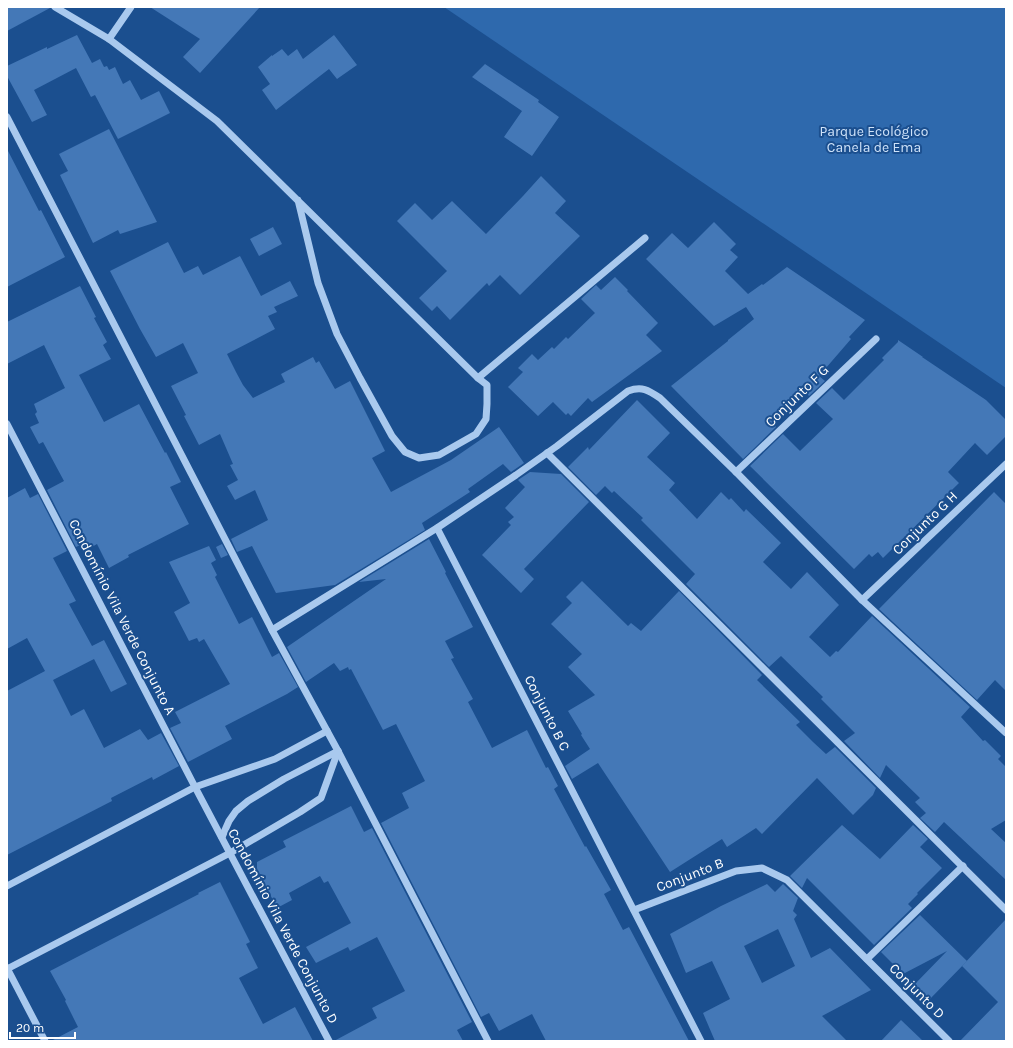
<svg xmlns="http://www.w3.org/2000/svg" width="1013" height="1048" font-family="Karla,sans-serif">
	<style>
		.green { fill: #2e69ad }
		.building { fill: #4478b7; fill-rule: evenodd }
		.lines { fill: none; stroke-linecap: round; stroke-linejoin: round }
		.minor { stroke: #a9c9ee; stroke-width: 7 }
		.labels { text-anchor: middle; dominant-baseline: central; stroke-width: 4; stroke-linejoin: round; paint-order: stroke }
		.park-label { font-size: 14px; fill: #cfe3fa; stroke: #1b4f8f }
		.street-label { font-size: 14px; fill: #fff; stroke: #1b4f8f }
	</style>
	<rect width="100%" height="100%" fill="#1b4f8f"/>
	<path class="green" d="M 444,7 L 1006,7 L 1006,388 Z"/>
	<g class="building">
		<path d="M 7,7 L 50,7 L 50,8 L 7,31 Z"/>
		<path d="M 150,7 L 260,7 L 200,73 L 183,57 L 200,39 Z"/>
		<path d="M 77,35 L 92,63 L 100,59 L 104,67 L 107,66 L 109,70 L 115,67 L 123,84 L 130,80 L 141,100 L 159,91 L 170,113 L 118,139 L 95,95 L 91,97 L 76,68 L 34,90 L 47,115 L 32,122 L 7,76 L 7,66 L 47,47 L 47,49 Z"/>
		<path d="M 334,35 L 357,65 L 337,79 L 329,69 L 276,110 L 262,90 L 270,84 L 258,67 L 272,55 L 272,56 L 282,49 L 288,56 L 297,49 L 303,59 Z"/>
		<path d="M 485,64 L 539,100 L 538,102 L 559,117 L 532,156 L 504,137 L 522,111 L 472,77 Z"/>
		<path d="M 109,129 L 157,222 L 120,234 L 118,230 L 93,243 L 60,175 L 68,171 L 59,154 Z"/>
		<path d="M 7,149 L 39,211 L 41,210 L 65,257 L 7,287 Z"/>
		<path d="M 541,176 L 566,201 L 555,213 L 580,236 L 520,295 L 500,275 L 489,286 L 487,283 L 450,320 L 437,306 L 432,311 L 419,298 L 447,271 L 397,221 L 415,203 L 432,220 L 452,201 L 486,234 L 523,196 Z"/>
		<path d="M 714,222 L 736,244 L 730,250 L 738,257 L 725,271 L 748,294 L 762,284 L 763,285 L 787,267 L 865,320 L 849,337 L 851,339 L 819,376 L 825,381 L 809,396 L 805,391 L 774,424 L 776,427 L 743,459 L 671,386 L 728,341 L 728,340 L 754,319 L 746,307 L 714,326 L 646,259 L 672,233 L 688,248 Z"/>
		<path d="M 273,227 L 282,244 L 259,256 L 250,239 Z"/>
		<path d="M 168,242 L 184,273 L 198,266 L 203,275 L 240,256 L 261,296 L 290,281 L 298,296 L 274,307 L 277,312 L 268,316 L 275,329 L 227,354 L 236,372 L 243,385 L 253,398 L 285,382 L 281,374 L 313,357 L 316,363 L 319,361 L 335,389 L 350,381 L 385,451 L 372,458 L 391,492 L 451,460 L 499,427 L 524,463 L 511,472 L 503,464 L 468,489 L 470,492 L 422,523 L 425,530 L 335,585 L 276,593 L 252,546 L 237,552 L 231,539 L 268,520 L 255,490 L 235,500 L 227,486 L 238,480 L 230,465 L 233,464 L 220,434 L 199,445 L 184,416 L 186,415 L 171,386 L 198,373 L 183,343 L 156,357 L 140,329 L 110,271 Z"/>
		<path d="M 615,277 L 628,290 L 627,291 L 658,323 L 646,335 L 662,351 L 592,402 L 588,398 L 571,416 L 568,413 L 566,415 L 553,402 L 538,416 L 508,387 L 523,372 L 518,368 L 532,354 L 538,360 L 552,347 L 554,349 L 566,337 L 568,339 L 595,313 L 581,299 L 596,285 L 601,290 Z"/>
		<path d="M 80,286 L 96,317 L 94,318 L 107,342 L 103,345 L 111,359 L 79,375 L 104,422 L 139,404 L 165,453 L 166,452 L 181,482 L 170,487 L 189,524 L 128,555 L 129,557 L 109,568 L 97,544 L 90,548 L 87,542 L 76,547 L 47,490 L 64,481 L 43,442 L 39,444 L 30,427 L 39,423 L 35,414 L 37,412 L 34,404 L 65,388 L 44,345 L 7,364 L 7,322 Z"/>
		<path d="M 898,340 L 923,357 L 922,357 L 986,400 L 1006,420 L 1006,436 L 987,455 L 975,443 L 948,472 L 959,483 L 883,558 L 878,552 L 872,557 L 869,554 L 854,569 L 750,466 L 783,434 L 800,451 L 833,419 L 816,403 L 832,388 L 844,400 L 884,360 L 882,358 L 898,342 Z"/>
		<path d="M 637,400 L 670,433 L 647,457 L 675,483 L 669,490 L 697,519 L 721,492 L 729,500 L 731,498 L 744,512 L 746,509 L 781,543 L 763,562 L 791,589 L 807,572 L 839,605 L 809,637 L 830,657 L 836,651 L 838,652 L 872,616 L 970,707 L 961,717 L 983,741 L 985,740 L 1001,756 L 998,759 L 1006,767 L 1006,820 L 991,829 L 1006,843 L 1006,880 L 944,822 L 935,832 L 920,818 L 926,813 L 915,802 L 920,798 L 886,765 L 880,778 L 844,741 L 855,733 L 821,699 L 823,697 L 781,656 L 769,667 L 686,584 L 695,574 L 641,520 L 643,518 L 614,491 L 612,493 L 605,486 L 596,495 L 568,467 L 588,447 L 589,450 Z"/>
		<path d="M 530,472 L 561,474 L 589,502 L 524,569 L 534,579 L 521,593 L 482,555 L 511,525 L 508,522 L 514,517 L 505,508 L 525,487 L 518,480 Z"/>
		<path d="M 25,488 L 30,498 L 38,494 L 67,551 L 53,558 L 76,601 L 69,604 L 92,646 L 104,640 L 127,684 L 111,692 L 94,659 L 53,680 L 71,716 L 84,709 L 104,748 L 140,729 L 148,740 L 161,733 L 179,766 L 153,780 L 152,777 L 111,798 L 112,801 L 7,855 L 7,691 L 45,671 L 27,638 L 7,649 L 7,498 Z"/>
		<path d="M 994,492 L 1006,504 L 1006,691 L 995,680 L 977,700 L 879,609 Z"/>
		<path d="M 429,539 L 446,572 L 445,573 L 473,627 L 445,641 L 454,658 L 451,659 L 473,699 L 468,702 L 492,748 L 527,730 L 546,768 L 548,767 L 558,786 L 554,789 L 585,847 L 586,846 L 611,890 L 604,894 L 623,930 L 629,927 L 689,1041 L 546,1041 L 532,1014 L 499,1031 L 489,1013 L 481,1017 L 381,823 L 409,808 L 402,793 L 425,781 L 396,724 L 383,730 L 351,669 L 349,670 L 348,667 L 340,671 L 334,663 L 306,682 L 287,647 L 386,579 L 359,582 Z"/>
		<path d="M 222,544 L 228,555 L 221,558 L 216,547 Z"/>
		<path d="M 209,546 L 216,560 L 211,563 L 217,575 L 215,577 L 239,624 L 252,617 L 272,657 L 279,653 L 298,687 L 287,694 L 225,726 L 232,739 L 188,762 L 170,728 L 181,723 L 175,712 L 230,684 L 204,639 L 199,642 L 197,638 L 189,641 L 174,612 L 190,603 L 169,562 Z"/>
		<path d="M 582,581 L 628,626 L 631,623 L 641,631 L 679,591 L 762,675 L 757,680 L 800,722 L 796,725 L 813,742 L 826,754 L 835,747 L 876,788 L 873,795 L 853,815 L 817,778 L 762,834 L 756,828 L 727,847 L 722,839 L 670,872 L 598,763 L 572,779 L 565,766 L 590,749 L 581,735 L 582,734 L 568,711 L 595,695 L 568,667 L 582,654 L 551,624 L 572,603 L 566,597 Z"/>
		<path d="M 351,806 L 364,832 L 372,828 L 472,1022 L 457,1030 L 463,1041 L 334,1041 L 377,1018 L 372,1008 L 405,991 L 377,937 L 350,951 L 348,947 L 316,963 L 306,947 L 351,923 L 328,881 L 324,883 L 320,876 L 289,893 L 292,900 L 277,908 L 257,869 L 257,862 L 286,847 L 283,841 Z"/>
		<path d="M 842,825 L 880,859 L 913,825 L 928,839 L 920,847 L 942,868 L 917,893 L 918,894 L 908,904 L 912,908 L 874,945 L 807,878 L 802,888 L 790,876 Z"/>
		<path d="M 220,882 L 250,942 L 246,944 L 258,968 L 239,978 L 263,1024 L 295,1007 L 313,1041 L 51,1041 L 78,1027 L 65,1001 L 66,1000 L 50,971 L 199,894 L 198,893 Z"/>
		<path d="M 767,884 L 775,892 L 783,884 L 798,898 L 793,911 L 797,915 L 794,919 L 811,958 L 830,948 L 871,990 L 822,1016 L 847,1041 L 715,1041 L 703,1013 L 730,999 L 712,961 L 686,973 L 670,934 L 721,906 ZM 778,929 L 795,966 L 762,983 L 744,946 Z"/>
		<path d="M 920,915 L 967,961 L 929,1000 L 914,985 L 947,951 L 903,974 L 881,952 Z"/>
		<path d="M 1006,919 L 1006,1041 L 960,1041 L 998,1002 L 962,966 Z"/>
		<path d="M 901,1020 L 923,1041 L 881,1041 Z"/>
	</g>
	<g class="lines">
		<g class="minor">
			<path d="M 55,7 L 109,39 L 217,121 L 478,378 L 487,385 L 487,404 L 486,419 L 476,434 L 439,455 L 419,458 L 405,452 L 392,436 L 360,378 L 337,334 L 318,283 L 298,200"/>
			<path d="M 109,39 L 131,7"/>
			<path d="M 7,117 L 272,630 L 338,751 L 488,1041"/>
			<path d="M 478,378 L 645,238"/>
			<path d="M 7,424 L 195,787 L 329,1041"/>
			<path d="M 547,453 L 1006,910"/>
			<path d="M 736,472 L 876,339"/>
			<path d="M 437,528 L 701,1041"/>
			<path d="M 862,600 L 1006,464"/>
			<path d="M 272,630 L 437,528 L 516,475 L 557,446 L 628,391 C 642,386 648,390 660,398 L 736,472 L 862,600 L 1006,733"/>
			<path d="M 222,837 L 229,821 L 236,811 L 248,801 L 284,779 L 338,751"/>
			<path d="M 7,886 L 195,787 L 275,759 L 327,731"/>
			<path d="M 634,910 L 736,871 L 762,868 L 787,880 L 949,1041"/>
			<path d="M 867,959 L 963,866"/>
			<path d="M 7,968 L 45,1041"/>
			<path d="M 7,969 L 230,853 L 300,812 L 321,798 L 338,751"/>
		</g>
	</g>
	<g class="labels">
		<g class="park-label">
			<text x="874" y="131">Parque Ecológico<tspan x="874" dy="16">Canela de Ema</tspan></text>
		</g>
		<g class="street-label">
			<text transform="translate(797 396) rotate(-44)">Conjunto F G</text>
			<text transform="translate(925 523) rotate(-44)">Conjunto G H</text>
			<text transform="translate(122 617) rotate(63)">Condomínio Vila Verde Conjunto A</text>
			<text transform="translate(547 713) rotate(63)">Conjunto B C</text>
			<text transform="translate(690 875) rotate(-21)">Conjunto B</text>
			<text transform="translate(283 926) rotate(62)">Condomínio Vila Verde Conjunto D</text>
			<text transform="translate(917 991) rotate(45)">Conjunto D</text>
		</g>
	</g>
	<rect width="1013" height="1048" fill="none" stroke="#ffffff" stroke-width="16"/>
	<path d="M10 1032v6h65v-6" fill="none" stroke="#ffffff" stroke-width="2"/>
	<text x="16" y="1032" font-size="12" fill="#ffffff" stroke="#1b4f8f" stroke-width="3" paint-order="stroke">20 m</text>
</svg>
